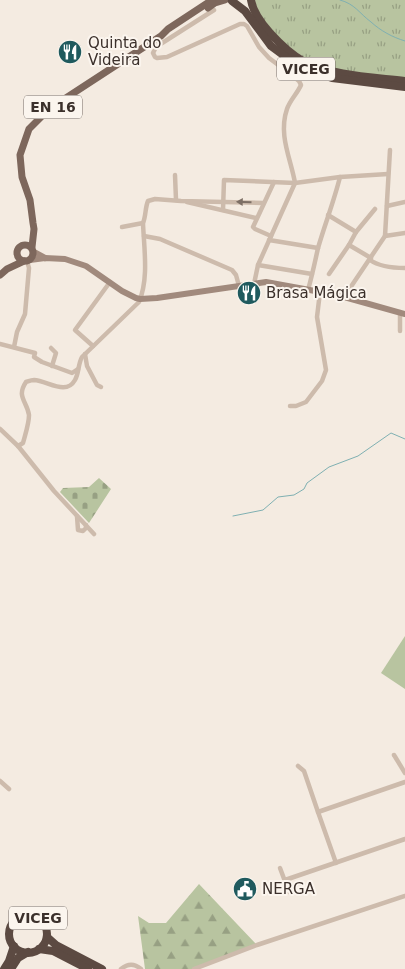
<svg xmlns="http://www.w3.org/2000/svg" width="405" height="969" font-family="'DejaVu Sans',sans-serif">
	<style>
		.grass { fill: url(#grass-tufts) }
		.forest { fill: url(#forest-firs) }
		.cemetery { fill: url(#cemetery-stones) }
		.garden { fill: #b8c4a0 }
		.lines { fill: none; stroke-linecap: round; stroke-linejoin: round }
		.stream { stroke: #7fb0b2; stroke-width: 1 }
		.street { stroke: #cdbbac; stroke-width: 4.5 }
		.secondary { stroke: #a18a7d; stroke-width: 6 }
		.primary { stroke: #7d675c; stroke-width: 7 }
		.highway { stroke: #5c4a42; stroke-width: 8 }
		.oneway { fill: #7d6f65 }
		.labels { text-anchor: middle; dominant-baseline: central; stroke-width: 4; stroke-linejoin: round; paint-order: stroke }
		.shield { fill: #fbf5ee; stroke: #756b66; stroke-width: 1 }
		.shield-label { font-size: 14px; font-weight: bold; fill: #3b302b }
		.poi-label { font-size: 15px; fill: #3b302b; stroke: #fbf5ee; text-anchor: start }
	</style>
	<defs>
		<pattern id="grass-tufts" width="24" height="20" patternUnits="userSpaceOnUse" patternTransform="scale(1.25)"><rect width="24" height="20" fill="#b8c4a0"/><path d="M3 7l-1-3M5 7V3M7 7l1-3M15 17l-1-3M17 17v-4M19 17l1-3" fill="none" stroke="#97a083"/></pattern>
		<pattern id="forest-firs" width="22" height="20" patternUnits="userSpaceOnUse" patternTransform="scale(1.25)"><rect width="22" height="20" fill="#b8c4a0"/><path d="M5 1l3.5 6h-7zM16 11l3.5 6h-7z" fill="#97a083"/></pattern>
		<pattern id="cemetery-stones" width="16" height="16" patternUnits="userSpaceOnUse" patternTransform="scale(1.25)"><rect width="16" height="16" fill="#b8c4a0"/><path d="M2 7V4a2 2 0 0 1 4 0v3zM10 15v-3a2 2 0 0 1 4 0v3z" fill="#97a083"/></pattern>
	</defs>
	<rect width="100%" height="100%" fill="#f4ebe1"/>
	<path class="grass" d="M 255,0 L 405,0 L 405,78 C 373,74 332,73 304,57 C 291,50 281,40 272,30 C 265,22 256,10 255,0 Z"/>
	<path class="forest" d="M 199,884 L 257,945 L 194,969 L 145,969 L 138,916 L 149,923 L 166,923 Z"/>
	<path class="cemetery" d="M 99,478 L 111,489 L 89,523 L 60,492 L 63,488 L 89,487 Z"/>
	<path class="garden" d="M 405,636 L 405,689 L 381,673 Z"/>
	<g class="lines">
		<g class="stream">
			<path d="M 340,0 C 355,4 359,13 371,22 C 381,31 392,37 405,41"/>
			<path d="M 233,516 L 263,510 L 278,497 L 294,495 L 304,489 L 307,483 L 329,467 L 358,456 L 391,433 L 405,439"/>
		</g>
		<g class="street">
			<path d="M 214,10 L 159,45 L 155,49 L 153,53 L 155,57 L 157,58 L 167,57 L 240,24 L 244,24 L 247,26 L 259,47 L 269,58 L 289,73"/>
			<path d="M 293,68 L 289,73 L 299,81 L 301,85 C 297,94 290,100 287,109 C 278,135 291,159 295,183"/>
			<path d="M 390,150 L 385,236 L 405,233"/>
			<path d="M 175,175 L 176,200"/>
			<path d="M 187,202 L 256,218"/>
			<path d="M 387,206 L 405,202"/>
			<path d="M 223,210 L 224,180 L 295,183 L 340,177 L 388,174"/>
			<path d="M 328,215 L 356,232"/>
			<path d="M 122,227 L 143,223"/>
			<path d="M 144,236 L 160,239 L 232,270 L 236,275 L 239,286"/>
			<path d="M 271,236 L 255,229 L 253,227 L 274,182"/>
			<path d="M 269,240 L 318,248"/>
			<path d="M 349,245 L 371,258"/>
			<path d="M 370,260 C 380,267 393,268 405,268"/>
			<path d="M 258,265 L 312,274"/>
			<path d="M 329,274 L 349,245 L 356,232 L 375,209"/>
			<path d="M 254,284 L 258,265 L 295,183"/>
			<path d="M 308,290 C 312,276 315,262 318,248 C 325,224 334,201 340,177"/>
			<path d="M 344,297 L 385,236"/>
			<path d="M 400,331 L 400,312"/>
			<path d="M 0,344 L 35,353 L 34,357 L 42,362 L 72,373 L 78,369"/>
			<path d="M 93,346 L 75,330 L 110,282"/>
			<path d="M 14,347 L 17,332 L 25,314 L 29,268 L 27,261"/>
			<path d="M 51,348 L 56,353 L 52,366"/>
			<path d="M 85,354 L 87,366 L 97,385 L 101,387"/>
			<path d="M 290,406 L 296,406 L 306,402 L 322,381 L 326,370 L 317,317 L 320,292"/>
			<path d="M 0,429 L 18,446 L 54,491 L 94,534"/>
			<path d="M 18,446 L 23,443 C 25,435 29,424 29,415 C 27,401 16,397 26,382 C 29,381 31,380 34,380 C 48,381 66,396 75,380 C 79,373 78,364 82,357 L 139,302 C 149,278 144,249 143,223 C 146,216 145,208 148,201 L 155,199 L 181,201 L 263,203"/>
			<path d="M 77,516 L 78,530 L 83,531 L 86,528 L 86,525"/>
			<path d="M 394,755 L 405,773"/>
			<path d="M 298,766 L 304,771 L 318,812 L 405,782"/>
			<path d="M 0,781 L 9,789"/>
			<path d="M 318,812 L 336,863"/>
			<path d="M 280,868 L 289,892"/>
			<path d="M 285,880 L 405,839"/>
			<path d="M 121,969 C 127,964 134,963 141,969"/>
			<path d="M 194,969 L 257,945 L 405,896"/>
		</g>
		<g class="secondary">
			<path d="M 34,252 L 45,258"/>
			<path d="M 30,260 L 45,258 L 65,259 L 86,266 L 122,291 L 136,298 L 140,299 L 157,298 L 266,282 L 337,295 L 405,314"/>
		</g>
		<g class="primary">
			<path d="M 208,8 L 215,3 L 225,0"/>
			<circle cx="25" cy="253" r="8"/>
			<path d="M 32,247 L 34,229 L 33,223 L 30,200 L 22,177 L 20,155 L 29,129 L 49,109 L 161,36 L 168,29 L 212,0"/>
			<path d="M 0,275 L 7,269 L 24,261"/>
		</g>
		<g class="highway">
			<path d="M 251,0 C 253,12 262,24 270,33 C 280,44 290,54 303,61 C 333,76 371,77 405,81"/>
			<path d="M 232,1 L 245,11 L 271,46 L 294,63 L 311,71 L 332,78 L 405,87"/>
			<circle cx="28" cy="934" r="19"/>
			<path d="M 47,937 L 56,945 L 102,969"/>
			<path d="M 39,949 L 53,951 L 88,969"/>
			<path d="M 4,969 L 9,961 L 14,946"/>
			<path d="M 11,969 L 18,958 L 28,952"/>
		</g>
	</g>
	<defs><path id="oneway-solid" d="M-6-.8H1V-3.2L6.5 0L1 3.2V.8H-6Z" transform="scale(1.25)"/></defs>
	<use class="oneway" href="#oneway-solid" transform="translate(244 202) rotate(-178)"/>
	<defs>
		<g id="restaurant-disc" transform="scale(1.25)"><circle r="9.5" fill="#1f5a5e" stroke="#fbf5ee"/><path d="M-5-6h1v4h1v-4h1v4h1v-4h1v5L-1.5 .5V6h-2V.5L-5-1ZM5-6V6H3V1.5H1.5Q1.5-4 5-6Z" fill="#fff"/></g>
		<g id="civic-disc" transform="scale(1.25)"><circle r="9.5" fill="#1f5a5e" stroke="#fbf5ee"/><path d="M-.6-6.5H3V-4.5H.6V-3L4-1V1h2V6H-6V1h2V-1L-.6-3ZM-1.2 2.5V6h2.4V2.5Z" fill="#fff"/></g>
	</defs>
	<g fill-rule="evenodd">
		<use href="#restaurant-disc" x="70" y="52"/>
		<use href="#restaurant-disc" x="249" y="293"/>
		<use href="#civic-disc" x="245" y="889"/>
	</g>
	<g class="labels">
		<g class="shield">
			<rect x="277" y="57.5" width="58" height="23" rx="4"/>
			<rect x="24" y="95.5" width="58" height="23" rx="4"/>
			<rect x="9" y="906.5" width="58" height="23" rx="4"/>
		</g>
		<g class="shield-label">
			<text x="306" y="69">VICEG</text>
			<text x="53" y="107">EN 16</text>
			<text x="38" y="918">VICEG</text>
		</g>
		<g class="poi-label">
			<text x="88" y="43">Quinta do<tspan x="88" dy="17">Videira</tspan></text>
			<text x="266" y="293">Brasa Mágica</text>
			<text x="262" y="889">NERGA</text>
		</g>
	</g>
</svg>
